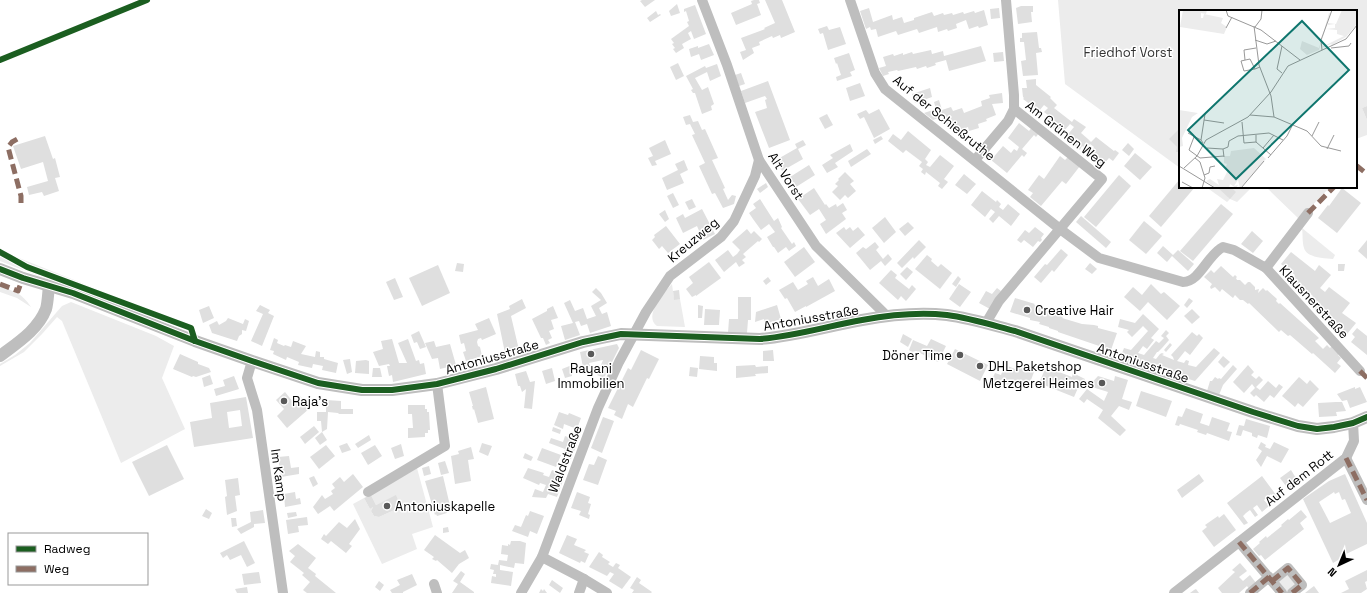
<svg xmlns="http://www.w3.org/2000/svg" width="1367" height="593" font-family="'Space Grotesk',sans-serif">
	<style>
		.green { fill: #ececec }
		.building { fill: #dfdfdf; fill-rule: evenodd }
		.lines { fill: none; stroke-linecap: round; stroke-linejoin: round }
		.minor { stroke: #bebebe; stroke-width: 10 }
		.tertiary { stroke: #bebebe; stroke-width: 12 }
		.quiet { stroke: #8d6e63; stroke-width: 5; stroke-dasharray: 10 5; stroke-linecap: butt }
		.cycleway-casing { stroke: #fff; stroke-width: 8 }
		.cycleway { stroke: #1b5e20; stroke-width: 6 }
		.poi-dot { fill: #595959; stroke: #fff; stroke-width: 1.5 }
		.labels { text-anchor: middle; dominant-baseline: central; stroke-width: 3; stroke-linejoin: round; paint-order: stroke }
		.park-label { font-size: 13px; fill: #333; stroke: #fff }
		.street-label { font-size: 13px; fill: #000; stroke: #fff }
		.poi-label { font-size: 13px; fill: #000; stroke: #fff; text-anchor: start }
		.inset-road { fill: none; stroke: #999; stroke-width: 1 }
		.view { fill: #0f766e; fill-opacity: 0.15; stroke: #0f766e; stroke-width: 2 }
		.inset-edge { fill: none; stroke: #000; stroke-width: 2 }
	</style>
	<rect width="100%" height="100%" fill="#fff"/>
	<g class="green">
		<path d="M 1058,0 L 1367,0 L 1367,106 L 1362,108 L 1367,120 L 1367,135 L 1356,139 L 1356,11 L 1180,11 L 1180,168 L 1065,84 Z"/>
		<path d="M 1206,187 L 1252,187 L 1237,202 L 1230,199 L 1227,202 Z"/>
		<path d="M 1266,187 L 1330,187 L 1299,219 Z"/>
		<path d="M 1302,228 L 1335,255 L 1333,259 C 1324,258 1307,258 1304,248 C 1302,241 1303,234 1302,228 Z"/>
		<path d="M 0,248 L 14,256 L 182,323 L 181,325 L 29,266 Z"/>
		<path d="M 0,256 L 10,260 L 22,267 L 23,270 L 0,261 Z"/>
		<path d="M 30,270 L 69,286 L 71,288 L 29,272 Z"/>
		<path d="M 672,284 L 674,299 L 680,299 L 685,327 L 657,326 C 643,316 664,292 672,284 Z"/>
		<path d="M 0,286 C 15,292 22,293 31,307 L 17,298 L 0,292 Z"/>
		<path d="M 71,302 L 156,336 L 174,346 L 162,378 L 185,429 L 121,463 L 62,321 L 57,317 L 42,334 L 24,352 L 0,366 L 0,364 L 15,355 L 30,343 L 62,306 Z"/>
		<path d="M 417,468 L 433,527 L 412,534 L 417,549 L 382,564 L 353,504 L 364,498 L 370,509 L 373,507 L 371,511 L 374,516 L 379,517 L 401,507 L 396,496 L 376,505 L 371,495 Z"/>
		<path d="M 1287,575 L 1296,585 L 1286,593 L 1278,582 Z"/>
	</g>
	<g class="building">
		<path d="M 642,0 L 655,0 L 645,7 L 640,1 Z"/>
		<path d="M 754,0 L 759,0 L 760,3 L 757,4 L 761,15 L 736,25 L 731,13 L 752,4 L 751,1 Z"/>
		<path d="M 765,0 L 782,0 L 795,32 L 781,38 L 780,35 L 773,38 L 772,36 L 759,42 L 760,45 L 752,48 L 754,53 L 743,60 L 740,52 L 746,50 L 741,38 L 765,29 L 764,28 L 775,23 Z"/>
		<path d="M 677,4 L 680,13 L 671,16 L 669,11 Z"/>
		<path d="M 695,5 L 706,34 L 694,39 L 691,31 L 688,33 L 691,39 L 682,44 L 684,48 L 676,53 L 673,49 L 675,48 L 672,44 L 674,43 L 671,39 L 689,26 L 687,22 L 689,21 L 686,11 L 684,12 L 684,9 Z"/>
		<path d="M 1021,6 L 1033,6 L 1033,12 L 1031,12 L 1032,22 L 1018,24 L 1016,8 Z"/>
		<path d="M 869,8 L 873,22 L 892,15 L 893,20 L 902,17 L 904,23 L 914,20 L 914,18 L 932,12 L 934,16 L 943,13 L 944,15 L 952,13 L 953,15 L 963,12 L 964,14 L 974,11 L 975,13 L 984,10 L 988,25 L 979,28 L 978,26 L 969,29 L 966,20 L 956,24 L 957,28 L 948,31 L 947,29 L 938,32 L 937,27 L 919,33 L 917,29 L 898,35 L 896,31 L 878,37 L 876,29 L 871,30 L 870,27 L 866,29 L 860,11 Z"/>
		<path d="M 999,8 L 1000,18 L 991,19 L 990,9 Z"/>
		<path d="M 656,11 L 658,15 L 660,14 L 661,15 L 650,22 L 647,18 Z"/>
		<path d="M 827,26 L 829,30 L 840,27 L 846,44 L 828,50 L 823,33 L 820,34 L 818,29 Z"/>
		<path d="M 1037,32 L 1039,48 L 1041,48 L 1042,52 L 1036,53 L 1038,75 L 1023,76 L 1021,61 L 1026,60 L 1024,42 L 1020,42 L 1020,38 L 1022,38 L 1022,33 Z"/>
		<path d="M 709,44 L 714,55 L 701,60 L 699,54 L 691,57 L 689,49 L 698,46 L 698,48 Z"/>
		<path d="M 981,46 L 986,61 L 949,71 L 946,60 L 935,63 L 936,65 L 927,68 L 926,66 L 917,69 L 916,67 L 898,71 L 897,70 L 888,72 L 889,74 L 883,76 L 879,68 L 886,66 L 883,57 L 893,54 L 894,56 L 903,53 L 903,55 L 912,52 L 913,54 L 931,50 L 932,54 L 943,51 L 944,56 Z"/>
		<path d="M 1003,52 L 1004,61 L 994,62 L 993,53 Z"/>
		<path d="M 849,53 L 855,70 L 850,72 L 852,76 L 837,81 L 836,77 L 841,75 L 837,63 L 836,64 L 834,58 Z"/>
		<path d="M 678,63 L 684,76 L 676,80 L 670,67 Z"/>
		<path d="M 717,64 L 721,76 L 710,81 L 707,72 L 695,78 L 702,90 L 708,87 L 714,104 L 711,106 L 712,110 L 702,114 L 695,93 L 693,93 L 691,90 L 693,89 L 686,76 L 705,66 L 706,68 Z"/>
		<path d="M 741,73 L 745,84 L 739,86 L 735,75 Z"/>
		<path d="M 1036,79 L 1036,85 L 1051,97 L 1050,98 L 1057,105 L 1054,108 L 1072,122 L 1074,119 L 1086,127 L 1081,133 L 1088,139 L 1091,142 L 1096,137 L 1114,151 L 1115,150 L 1119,153 L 1113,161 L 1109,158 L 1101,167 L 1087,156 L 1094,147 L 1090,144 L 1086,149 L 1082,146 L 1080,150 L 1065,138 L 1074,127 L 1070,124 L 1064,131 L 1061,129 L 1058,132 L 1043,121 L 1048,115 L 1044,112 L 1048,108 L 1044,105 L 1039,111 L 1023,99 L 1024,98 L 1023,97 L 1022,88 L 1027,88 L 1026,80 Z"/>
		<path d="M 768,81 L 790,140 L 769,148 L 755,112 L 767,108 L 765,100 L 767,99 L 765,96 L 745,103 L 741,91 Z"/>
		<path d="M 860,83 L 865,96 L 850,101 L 846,88 Z"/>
		<path d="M 930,88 L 932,97 L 915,103 L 912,94 Z"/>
		<path d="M 1002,93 L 1003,103 L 992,104 L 996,115 L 986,119 L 987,121 L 978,124 L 979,128 L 969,131 L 968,127 L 958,131 L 957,126 L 948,129 L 944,116 L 933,120 L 924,113 L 936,109 L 934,102 L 939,100 L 942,110 L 951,107 L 953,111 L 962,108 L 964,113 L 982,106 L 981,101 L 990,98 L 989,95 Z"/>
		<path d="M 1367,106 L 1367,120 L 1362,108 Z"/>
		<path d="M 879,109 L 890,129 L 874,138 L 864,117 L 860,119 L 857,114 L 866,110 L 869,114 Z"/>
		<path d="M 827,114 L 833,125 L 825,129 L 819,118 Z"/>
		<path d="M 690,115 L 693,122 L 698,121 L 702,130 L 705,129 L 718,158 L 712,160 L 725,188 L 723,189 L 728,200 L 732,195 L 736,196 L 734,204 L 723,208 L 715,193 L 712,194 L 699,166 L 705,163 L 692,135 L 695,134 L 690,124 L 686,125 L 683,117 Z"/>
		<path d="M 1019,123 L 1029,131 L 1032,127 L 1039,133 L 1036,137 L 1034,135 L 1022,149 L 1027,153 L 1024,157 L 1022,155 L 1007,173 L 991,160 L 1003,146 L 1011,153 L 1014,149 L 1017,151 L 1019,147 L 1008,138 Z"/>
		<path d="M 1178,130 L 1180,132 L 1179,152 L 1176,152 L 1177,147 L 1169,139 Z"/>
		<path d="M 908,131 L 931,150 L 925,159 L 928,162 L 926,165 L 930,167 L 940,155 L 954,166 L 944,179 L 948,182 L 942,189 L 938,186 L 940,183 L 926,172 L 925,175 L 921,172 L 923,169 L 919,166 L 922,162 L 906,150 L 903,153 L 888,141 L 893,134 L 901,140 Z"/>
		<path d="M 45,136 L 53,159 L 55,158 L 60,177 L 55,178 L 59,191 L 44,196 L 42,192 L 29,195 L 27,187 L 48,181 L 43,162 L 21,169 L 13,146 Z"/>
		<path d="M 881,136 L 883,139 L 875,144 L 873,140 Z"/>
		<path d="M 665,140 L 671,154 L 655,161 L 657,165 L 652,166 L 648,158 L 653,156 L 649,148 Z"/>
		<path d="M 803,140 L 806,145 L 798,149 L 803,159 L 782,171 L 776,160 L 797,148 L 795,144 Z"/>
		<path d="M 1128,143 L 1134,149 L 1129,156 L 1122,150 Z"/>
		<path d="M 850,144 L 853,151 L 835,163 L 838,167 L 827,173 L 822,165 L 833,158 L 830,155 Z"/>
		<path d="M 867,149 L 871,154 L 851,167 L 848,161 Z"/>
		<path d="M 1135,153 L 1152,167 L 1140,180 L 1124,166 Z"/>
		<path d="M 1060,156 L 1065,160 L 1068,157 L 1080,166 L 1066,184 L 1062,181 L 1041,206 L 1030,197 L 1033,193 L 1028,190 L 1039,175 L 1044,179 Z"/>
		<path d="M 684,160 L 688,170 L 680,174 L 684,183 L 667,190 L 662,178 L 678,170 L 675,164 Z"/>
		<path d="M 809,165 L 815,175 L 796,187 L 790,177 Z"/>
		<path d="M 845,172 L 854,181 L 850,184 L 856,191 L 848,198 L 845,195 L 840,200 L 832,192 L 838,186 L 835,184 L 839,180 L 838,179 Z"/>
		<path d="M 964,174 L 976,184 L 967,194 L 955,185 Z"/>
		<path d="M 1119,175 L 1131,186 L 1096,227 L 1084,217 Z"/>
		<path d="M 1180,179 L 1180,187 L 1195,187 L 1161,227 L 1149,216 Z"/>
		<path d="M 766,183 L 768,187 L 760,193 L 757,189 Z"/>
		<path d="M 1217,187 L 1231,187 L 1236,192 L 1230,199 Z"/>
		<path d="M 814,188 L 825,205 L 826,204 L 829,208 L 836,204 L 837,207 L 843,203 L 847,210 L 842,213 L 846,219 L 826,234 L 820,224 L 826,220 L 819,209 L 810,215 L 798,199 Z"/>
		<path d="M 1342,188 L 1361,203 L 1337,233 L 1318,218 L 1328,205 L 1329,206 Z"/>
		<path d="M 982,191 L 996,202 L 997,200 L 1001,204 L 999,207 L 1003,210 L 1008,204 L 1020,214 L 1011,226 L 999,216 L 993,223 L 989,219 L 995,212 L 991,209 L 985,217 L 971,205 Z"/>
		<path d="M 673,193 L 679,205 L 673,208 L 667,196 Z"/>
		<path d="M 692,199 L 696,207 L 689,210 L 685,202 Z"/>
		<path d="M 760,199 L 774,221 L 778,218 L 782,227 L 781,228 L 792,244 L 794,242 L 796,246 L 789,251 L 786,247 L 778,253 L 774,247 L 773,247 L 767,237 L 775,232 L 769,224 L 761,230 L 753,219 L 749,213 L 756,208 L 753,204 Z"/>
		<path d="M 1221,204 L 1233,214 L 1193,261 L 1180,251 Z"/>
		<path d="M 702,209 L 715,234 L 703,240 L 697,226 L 683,233 L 676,218 L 683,214 L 685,218 Z"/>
		<path d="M 665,210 L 669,219 L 665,222 L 659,214 Z"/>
		<path d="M 1081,216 L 1111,242 L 1106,248 L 1076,222 Z"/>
		<path d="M 885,217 L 896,232 L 884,243 L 872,228 Z"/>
		<path d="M 1144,221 L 1162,236 L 1146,254 L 1129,240 Z"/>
		<path d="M 908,222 L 914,228 L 905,236 L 899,229 Z"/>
		<path d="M 666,226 L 680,244 L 668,253 L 662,246 L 659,249 L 652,240 L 655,237 L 654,235 Z"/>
		<path d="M 844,227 L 846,230 L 850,227 L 853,231 L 858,227 L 865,235 L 850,248 L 836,233 Z"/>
		<path d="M 1035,227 L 1044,234 L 1041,238 L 1042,240 L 1040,242 L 1038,241 L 1033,247 L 1024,240 L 1021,243 L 1017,240 L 1025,230 L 1029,233 Z"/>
		<path d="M 747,229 L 751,234 L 754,231 L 762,239 L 759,242 L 758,241 L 743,254 L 746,257 L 742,260 L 745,263 L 739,267 L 736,262 L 724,272 L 715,260 L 728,250 L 733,257 L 737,254 L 740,250 L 732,242 Z"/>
		<path d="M 1252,231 L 1263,241 L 1253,253 L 1241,244 Z"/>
		<path d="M 919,240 L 926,247 L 914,259 L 913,257 L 902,268 L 897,263 Z"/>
		<path d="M 1367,240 L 1367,259 L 1358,251 Z"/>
		<path d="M 875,242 L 879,247 L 876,250 L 883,259 L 888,254 L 892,259 L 885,266 L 881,261 L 870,270 L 856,253 L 863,247 L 866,249 Z"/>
		<path d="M 1163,246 L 1173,255 L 1178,250 L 1194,264 L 1188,271 L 1172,256 L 1167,262 L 1157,253 Z"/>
		<path d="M 804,247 L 815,262 L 795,277 L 784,262 Z"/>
		<path d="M 1061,249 L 1068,255 L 1054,272 L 1052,270 L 1041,283 L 1034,277 L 1045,264 L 1047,265 Z"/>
		<path d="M 1291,252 L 1315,271 L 1319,265 L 1331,275 L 1320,288 L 1325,292 L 1329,287 L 1350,303 L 1342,313 L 1356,323 L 1347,334 L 1313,308 L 1316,304 L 1310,300 L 1313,296 L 1292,279 L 1295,275 L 1281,264 Z"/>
		<path d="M 927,255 L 932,259 L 931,261 L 938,267 L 941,264 L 952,273 L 940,289 L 915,269 Z"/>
		<path d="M 709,262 L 721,278 L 696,296 L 696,295 L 692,297 L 686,289 L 693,283 L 689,277 Z"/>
		<path d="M 457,263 L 464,264 L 463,272 L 455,271 Z"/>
		<path d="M 1090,263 L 1097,269 L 1092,274 L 1085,269 Z"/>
		<path d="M 1338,264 L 1345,264 L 1344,271 L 1338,271 Z"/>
		<path d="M 438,265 L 450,293 L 422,306 L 409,278 Z"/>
		<path d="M 1221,266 L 1233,277 L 1235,275 L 1237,277 L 1236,278 L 1237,280 L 1240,280 L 1245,285 L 1248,282 L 1250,282 L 1255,287 L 1255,290 L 1259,289 L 1258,293 L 1263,288 L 1266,291 L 1267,290 L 1277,299 L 1276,301 L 1279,304 L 1280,303 L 1319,338 L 1315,341 L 1323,349 L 1327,345 L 1330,348 L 1332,346 L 1339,354 L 1338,355 L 1341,358 L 1337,363 L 1341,366 L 1335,373 L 1313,353 L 1312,354 L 1290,335 L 1288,336 L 1281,330 L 1279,332 L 1249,303 L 1248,304 L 1243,300 L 1240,300 L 1235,295 L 1233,298 L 1222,289 L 1220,292 L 1215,287 L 1211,289 L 1210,287 L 1212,284 L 1204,277 L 1211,270 L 1214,273 Z"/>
		<path d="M 907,267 L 913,272 L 906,280 L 900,274 Z"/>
		<path d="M 891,270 L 897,275 L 895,278 L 909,289 L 912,285 L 916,289 L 906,301 L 901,296 L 898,300 L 879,283 Z"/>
		<path d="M 958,276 L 961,279 L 956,287 L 952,284 Z"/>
		<path d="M 768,277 L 771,281 L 766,285 L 763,281 Z"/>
		<path d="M 813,277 L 818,286 L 829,279 L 835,291 L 806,307 L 806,306 L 795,312 L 787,298 L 785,299 L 779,290 L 793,282 L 798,290 L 808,284 L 806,281 Z"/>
		<path d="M 395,278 L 403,297 L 394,300 L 386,282 Z"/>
		<path d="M 959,284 L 971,292 L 960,307 L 949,299 Z"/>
		<path d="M 1151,284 L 1161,294 L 1164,292 L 1180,306 L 1167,320 L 1148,302 L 1140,311 L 1124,297 L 1133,287 L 1142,295 Z"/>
		<path d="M 596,288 L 601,293 L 607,303 L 599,308 L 602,314 L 607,312 L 611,326 L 590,333 L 587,324 L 581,326 L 579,321 L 575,322 L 580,335 L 565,340 L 561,326 L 573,323 L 564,303 L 570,300 L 575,311 L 583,308 L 587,319 L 596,316 L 591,306 L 601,300 L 592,292 Z"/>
		<path d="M 997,288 L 1001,291 L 990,309 L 979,303 L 986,291 L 992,294 Z"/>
		<path d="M 679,290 L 680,299 L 674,300 L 673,291 Z"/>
		<path d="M 738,297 L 751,297 L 751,320 L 748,320 L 747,333 L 728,333 L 729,319 L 738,319 Z"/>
		<path d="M 1015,298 L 1035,304 L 1034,305 L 1044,308 L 1044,309 L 1053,312 L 1053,314 L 1063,317 L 1062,318 L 1082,324 L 1094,325 L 1098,326 L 1098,328 L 1117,333 L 1111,350 L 1058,332 L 1058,331 L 1049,328 L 1049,327 L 1039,324 L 1040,322 L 1030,320 L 1030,318 L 1010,312 Z"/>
		<path d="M 1189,298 L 1193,301 L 1187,308 L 1184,305 Z"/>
		<path d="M 522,299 L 526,308 L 511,316 L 519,350 L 505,353 L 497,314 L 510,309 L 509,306 Z"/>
		<path d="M 260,305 L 270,310 L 268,313 L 274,316 L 262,346 L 251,341 L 263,314 L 256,311 Z"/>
		<path d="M 698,305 L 703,306 L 702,318 L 698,318 Z"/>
		<path d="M 777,305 L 781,319 L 765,324 L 764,319 L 755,322 L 756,312 Z"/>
		<path d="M 209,306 L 214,318 L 203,323 L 199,310 Z"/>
		<path d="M 553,306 L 558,318 L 551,320 L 554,329 L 549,331 L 552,338 L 548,340 L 550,343 L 546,345 L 543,338 L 541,338 L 532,319 L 547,311 L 547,309 Z"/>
		<path d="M 705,309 L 720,310 L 719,325 L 704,325 Z"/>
		<path d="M 1192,309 L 1200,317 L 1192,324 L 1184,316 Z"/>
		<path d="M 1143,314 L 1159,329 L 1151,338 L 1154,340 L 1147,349 L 1143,346 L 1138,353 L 1144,355 L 1156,341 L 1159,343 L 1164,338 L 1161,336 L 1166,330 L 1169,333 L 1166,336 L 1169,340 L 1162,348 L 1158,352 L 1157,352 L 1153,358 L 1156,359 L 1160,354 L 1162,353 L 1164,354 L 1162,355 L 1174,360 L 1173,357 L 1171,355 L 1192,332 L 1197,336 L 1199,334 L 1203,338 L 1190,355 L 1185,351 L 1177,361 L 1184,363 L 1186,360 L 1189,361 L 1188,365 L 1196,367 L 1214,348 L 1220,353 L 1195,381 L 1157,369 L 1155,373 L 1119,361 L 1124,348 L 1131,350 L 1148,331 L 1143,326 L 1132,337 L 1127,332 L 1129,330 L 1118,327 L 1120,319 L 1135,323 Z"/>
		<path d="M 228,318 L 243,324 L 245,319 L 249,321 L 246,331 L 242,330 L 242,334 L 239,336 L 237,341 L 212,333 L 209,325 L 217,321 L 219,325 L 226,321 Z"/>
		<path d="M 489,318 L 496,334 L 482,340 L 481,338 L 478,339 L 477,342 L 478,346 L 480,347 L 482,356 L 466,361 L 463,352 L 466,351 L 464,343 L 461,344 L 459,335 L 478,330 L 475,324 Z"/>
		<path d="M 1357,328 L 1367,336 L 1367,355 L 1351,342 L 1355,337 L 1352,334 Z"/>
		<path d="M 419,331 L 426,347 L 420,349 L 417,342 L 414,343 L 411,335 Z"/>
		<path d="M 903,334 L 912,339 L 908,347 L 900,342 Z"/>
		<path d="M 274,338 L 278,340 L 277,343 L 284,346 L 285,345 L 291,347 L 293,341 L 306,346 L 301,354 L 315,357 L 316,351 L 320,352 L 320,357 L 324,357 L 324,359 L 338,363 L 336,373 L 322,370 L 323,366 L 313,364 L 312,368 L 298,365 L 299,362 L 287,357 L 286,360 L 273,354 L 274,351 L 270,350 Z"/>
		<path d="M 392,339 L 399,363 L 407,363 L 398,343 L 408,339 L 416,361 L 419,360 L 420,364 L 424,363 L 426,374 L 393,382 L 392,375 L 389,376 L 387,366 L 390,366 L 389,364 L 379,366 L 373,352 L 383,349 L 381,341 Z"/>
		<path d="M 931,339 L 946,346 L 938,362 L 916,351 L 912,352 L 909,350 L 913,340 L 927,346 Z"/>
		<path d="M 434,341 L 436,347 L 450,344 L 456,365 L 440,369 L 438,358 L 432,359 L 425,343 Z"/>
		<path d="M 1170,343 L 1172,345 L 1166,352 L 1164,350 Z"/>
		<path d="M 617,344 L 619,348 L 604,378 L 597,375 L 603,360 L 589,363 L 590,366 L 583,367 L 580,352 Z"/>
		<path d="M 955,349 L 988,365 L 980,381 L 947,364 Z"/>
		<path d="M 641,350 L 659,359 L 649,379 L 647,378 L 633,407 L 628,404 L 622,419 L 614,415 L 616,411 L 608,408 L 628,368 L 631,370 Z"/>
		<path d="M 773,350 L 774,361 L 763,361 L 763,351 Z"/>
		<path d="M 180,354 L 198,362 L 198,364 L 209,368 L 211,372 L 196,377 L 193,376 L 192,377 L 173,369 Z"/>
		<path d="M 700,356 L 714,357 L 714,363 L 717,363 L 717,371 L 699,369 Z"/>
		<path d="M 1223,356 L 1230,362 L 1224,368 L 1218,362 Z"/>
		<path d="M 350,359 L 352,372 L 347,374 L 343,360 Z"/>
		<path d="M 366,360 L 369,361 L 369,374 L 355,373 L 356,361 Z"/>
		<path d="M 572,365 L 572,376 L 565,378 L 562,369 Z"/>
		<path d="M 755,365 L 756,367 L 768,366 L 768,373 L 755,374 L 756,376 L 736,378 L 736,366 Z"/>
		<path d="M 1005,365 L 1015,369 L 1017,365 L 1034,372 L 1028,388 L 1010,381 L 1009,385 L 999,382 L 997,388 L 989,385 L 995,373 L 1001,375 Z"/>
		<path d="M 1233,365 L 1237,369 L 1223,385 L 1219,395 L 1207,391 L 1210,381 L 1212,381 L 1215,377 L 1218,379 L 1219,378 L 1221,379 Z"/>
		<path d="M 1248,365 L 1254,372 L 1251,375 L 1256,379 L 1259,376 L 1263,380 L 1256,387 L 1260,390 L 1268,381 L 1276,388 L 1279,384 L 1283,387 L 1274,398 L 1270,395 L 1264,402 L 1256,395 L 1254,397 L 1250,393 L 1255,388 L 1252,384 L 1244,393 L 1233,382 Z"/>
		<path d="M 690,367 L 698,368 L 697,377 L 689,376 Z"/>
		<path d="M 1046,367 L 1072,377 L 1073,373 L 1085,379 L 1081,389 L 1078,388 L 1074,397 L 1039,383 Z"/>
		<path d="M 373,368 L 380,368 L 382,377 L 372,377 Z"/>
		<path d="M 552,368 L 555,381 L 546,384 L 542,371 Z"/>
		<path d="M 526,371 L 530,382 L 535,381 L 532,409 L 524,408 L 526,389 L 522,392 L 520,386 L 518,386 L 515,374 Z"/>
		<path d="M 210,375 L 213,384 L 204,387 L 202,378 Z"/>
		<path d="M 234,376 L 239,389 L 216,396 L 214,389 L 225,386 L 223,380 Z"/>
		<path d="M 1098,376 L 1114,381 L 1115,376 L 1128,380 L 1122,399 L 1132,402 L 1129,410 L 1119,406 L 1111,416 L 1126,430 L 1120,436 L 1098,418 L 1103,410 L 1087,399 L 1084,403 L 1079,399 L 1087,389 L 1104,401 L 1108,392 L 1089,386 Z"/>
		<path d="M 1299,377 L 1307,384 L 1310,380 L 1319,389 L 1303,407 L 1298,403 L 1295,407 L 1282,396 Z"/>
		<path d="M 486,387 L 494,419 L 478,423 L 474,409 L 473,410 L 472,406 L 473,406 L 469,392 Z"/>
		<path d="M 1355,387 L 1355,389 L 1360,387 L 1367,402 L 1350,408 L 1347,400 L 1342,401 L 1337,394 Z"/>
		<path d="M 1141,391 L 1172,401 L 1166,417 L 1136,406 Z"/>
		<path d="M 285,392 L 293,402 L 300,396 L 310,408 L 287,428 L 277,416 L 284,409 L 276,400 Z"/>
		<path d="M 246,397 L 253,438 L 194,447 L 190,422 L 212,418 L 210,403 ZM 240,410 L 242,426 L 229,428 L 227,412 Z"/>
		<path d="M 326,400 L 341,401 L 341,409 L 353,409 L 353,414 L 339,414 L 338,413 L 328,412 L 327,429 L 322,432 L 321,421 L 317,421 L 317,412 L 326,412 Z"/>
		<path d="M 1336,402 L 1342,402 L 1346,411 L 1336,412 L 1337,416 L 1319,417 L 1318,403 Z"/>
		<path d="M 408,405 L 425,405 L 425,409 L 427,409 L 427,412 L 429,412 L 430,430 L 428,430 L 428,433 L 425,433 L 425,437 L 408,438 L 408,428 L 413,428 L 412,414 L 408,414 Z"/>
		<path d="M 1186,408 L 1203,414 L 1200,423 L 1209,426 L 1212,417 L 1230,423 L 1227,431 L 1232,432 L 1229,441 L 1207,433 L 1206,435 L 1197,432 L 1198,430 L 1180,424 L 1179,426 L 1175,425 L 1178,416 L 1182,417 Z"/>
		<path d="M 559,412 L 568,415 L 569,413 L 581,418 L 577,429 L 564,424 L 563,429 L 554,425 Z"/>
		<path d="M 603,417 L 614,421 L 602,453 L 591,448 Z"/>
		<path d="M 1246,419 L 1270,426 L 1267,438 L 1258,435 L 1257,438 L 1252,436 L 1252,433 L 1243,430 L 1241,436 L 1236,435 L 1239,425 L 1244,426 Z"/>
		<path d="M 314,426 L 319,432 L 305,444 L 300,437 Z"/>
		<path d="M 553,427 L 561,430 L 560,434 L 552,431 Z"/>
		<path d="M 322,432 L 327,440 L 320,445 L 315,438 Z"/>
		<path d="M 369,435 L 371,440 L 358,448 L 355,444 Z"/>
		<path d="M 565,436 L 578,441 L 571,459 L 563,456 L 565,449 L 549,443 L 551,438 L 563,442 Z"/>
		<path d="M 1261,442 L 1266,445 L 1265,447 L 1270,449 L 1274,442 L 1289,449 L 1281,463 L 1267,456 L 1261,467 L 1256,460 L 1262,451 L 1258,448 Z"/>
		<path d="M 347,443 L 351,450 L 342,453 L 339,446 Z"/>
		<path d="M 482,443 L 492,446 L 488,456 L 479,452 Z"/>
		<path d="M 401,444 L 404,456 L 395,459 L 391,448 Z"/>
		<path d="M 167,445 L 184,479 L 149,496 L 132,462 Z"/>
		<path d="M 326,445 L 335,456 L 319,469 L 310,457 Z"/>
		<path d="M 375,445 L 382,456 L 368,465 L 361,453 Z"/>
		<path d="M 471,447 L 474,459 L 468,460 L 471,481 L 455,484 L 451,456 L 459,454 L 458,451 Z"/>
		<path d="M 542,448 L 561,455 L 556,467 L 537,460 Z"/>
		<path d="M 525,453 L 533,457 L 531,461 L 523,458 Z"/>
		<path d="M 289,456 L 291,468 L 299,467 L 299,474 L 281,477 L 278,457 Z"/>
		<path d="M 598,456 L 607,460 L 598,485 L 583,480 L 589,464 L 594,465 Z"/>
		<path d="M 445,461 L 449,473 L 441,475 L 438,463 Z"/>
		<path d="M 429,466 L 431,474 L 424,476 L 422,468 Z"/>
		<path d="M 528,468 L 544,473 L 543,475 L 549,477 L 552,470 L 565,475 L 557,497 L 548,494 L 546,498 L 532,497 L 535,489 L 543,492 L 546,485 L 540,483 L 539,485 L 523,478 Z"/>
		<path d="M 1291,470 L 1299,483 L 1289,490 L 1280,478 Z"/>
		<path d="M 353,474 L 363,487 L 334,511 L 330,506 L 318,514 L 313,507 L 322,495 L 325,499 L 333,494 L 331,491 L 335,488 L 332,484 L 340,477 L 344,482 Z"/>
		<path d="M 1199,474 L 1204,481 L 1182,498 L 1177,490 Z"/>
		<path d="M 1345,474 L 1367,523 L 1367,544 L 1344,555 L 1345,556 L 1333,563 L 1303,499 L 1329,481 ZM 1334,492 L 1335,494 L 1339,492 L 1342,500 L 1345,499 L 1351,513 L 1330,523 L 1319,502 Z"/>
		<path d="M 314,476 L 318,484 L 313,487 L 309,478 Z"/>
		<path d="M 443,476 L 451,510 L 447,511 L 447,513 L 437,516 L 436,514 L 435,515 L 425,481 Z"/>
		<path d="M 1262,476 L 1279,499 L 1276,501 L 1271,494 L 1264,500 L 1269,506 L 1262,512 L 1257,505 L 1253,508 L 1258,515 L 1255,517 L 1250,510 L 1246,513 L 1243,516 L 1248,523 L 1244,525 L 1227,503 Z"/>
		<path d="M 238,478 L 240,495 L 235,496 L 237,511 L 227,515 L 225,497 L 227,496 L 225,480 Z"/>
		<path d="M 295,492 L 296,499 L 300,498 L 301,504 L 285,507 L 284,494 Z"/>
		<path d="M 577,492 L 590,497 L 588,503 L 591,504 L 588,514 L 590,515 L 589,519 L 579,515 L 581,511 L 571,508 Z"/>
		<path d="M 371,495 L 376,505 L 396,495 L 401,507 L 379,517 L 374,516 L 371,511 L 373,507 L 370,509 L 364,498 Z"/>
		<path d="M 206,509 L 212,513 L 209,519 L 202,516 Z"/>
		<path d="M 263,510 L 265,523 L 254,524 L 254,527 L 241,534 L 237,529 L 251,522 L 250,512 Z"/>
		<path d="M 1301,510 L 1307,517 L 1300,523 L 1304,529 L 1265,560 L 1261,555 L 1259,556 L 1253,549 L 1260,543 L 1259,542 L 1266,536 L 1267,538 L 1282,526 L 1281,525 L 1288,519 L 1289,520 Z"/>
		<path d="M 530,511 L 544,516 L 537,534 L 530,531 L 528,537 L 512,531 L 515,525 L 521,527 L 526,515 L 528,516 Z"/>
		<path d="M 296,512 L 297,516 L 288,518 L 287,513 Z"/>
		<path d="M 1224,514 L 1236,530 L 1214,547 L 1202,531 L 1207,527 L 1205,525 L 1218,516 L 1219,518 Z"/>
		<path d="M 307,517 L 308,525 L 298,526 L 299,532 L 288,534 L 286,520 Z"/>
		<path d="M 231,518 L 236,518 L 237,526 L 232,527 Z"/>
		<path d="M 355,519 L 360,529 L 349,544 L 352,546 L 346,553 L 331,541 L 328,544 L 321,539 L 324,534 L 326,536 L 339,522 L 347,528 Z"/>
		<path d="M 448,527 L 449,532 L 443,533 L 443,528 Z"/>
		<path d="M 435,535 L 460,553 L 465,550 L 469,558 L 459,564 L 452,573 L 437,560 L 436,561 L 432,559 L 434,557 L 424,550 Z"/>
		<path d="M 567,535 L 577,539 L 574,545 L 586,550 L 584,552 L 589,554 L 585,563 L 581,561 L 580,563 L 559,553 Z"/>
		<path d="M 244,541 L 255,563 L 247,567 L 241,555 L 230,560 L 227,555 L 223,558 L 220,553 Z"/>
		<path d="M 511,541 L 520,541 L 526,543 L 524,564 L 515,563 L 514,568 L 500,565 L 500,570 L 513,572 L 511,586 L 491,583 L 492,576 L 496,577 L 496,574 L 493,574 L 494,570 L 490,569 L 491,564 L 498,565 L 499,560 L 507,561 L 508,555 L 501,554 L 502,545 L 508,546 L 508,544 L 510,545 Z"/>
		<path d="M 298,544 L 316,558 L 308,568 L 316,574 L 315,576 L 336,593 L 307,593 L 303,590 L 310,582 L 302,575 L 304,573 L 290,562 L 295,556 L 289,551 Z"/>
		<path d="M 599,552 L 603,555 L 602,557 L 610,562 L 608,564 L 613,567 L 616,563 L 620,565 L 618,568 L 631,577 L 622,589 L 609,581 L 614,574 L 610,572 L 607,576 L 589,567 Z"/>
		<path d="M 1240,563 L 1247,571 L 1239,577 L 1243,581 L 1250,575 L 1256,583 L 1249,589 L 1247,586 L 1239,593 L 1222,593 L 1218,588 L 1235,572 L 1232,570 Z"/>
		<path d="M 1367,570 L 1367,581 L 1365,582 L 1367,589 L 1361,593 L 1341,593 L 1349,589 L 1345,581 Z"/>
		<path d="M 461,571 L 465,574 L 460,582 L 474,592 L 474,593 L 452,593 L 458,584 L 453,581 Z"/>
		<path d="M 259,572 L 261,583 L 244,585 L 242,574 Z"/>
		<path d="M 412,574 L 417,585 L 403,592 L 403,593 L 392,593 L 390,590 L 400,585 L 397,580 Z"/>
		<path d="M 637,577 L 641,580 L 639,583 L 652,592 L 651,593 L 632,593 L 634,590 L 630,588 Z"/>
		<path d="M 552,580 L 563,588 L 560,593 L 549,585 Z"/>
		<path d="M 379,581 L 384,585 L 380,591 L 375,587 Z"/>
		<path d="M 1314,586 L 1319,593 L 1305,593 L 1310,589 Z"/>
		<path d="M 247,587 L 248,593 L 237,593 L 235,589 Z"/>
		<path d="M 541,589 L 543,591 L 544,589 L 547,593 L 539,593 Z"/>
		<path d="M 1196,589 L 1199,593 L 1190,593 L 1194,590 Z"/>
	</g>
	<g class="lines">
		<g class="minor">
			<path d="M 702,0 L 727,65 L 759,160 L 816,246 L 887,316"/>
			<path d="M 850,0 L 875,73 L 885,89 L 1060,229 L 1099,258 L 1183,282 C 1200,282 1208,254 1223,247 L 1234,250 L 1266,268 L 1308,213"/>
			<path d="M 975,160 L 1008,121 L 1014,109 L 1014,95 L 1006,0"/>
			<path d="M 1266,268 L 1360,371"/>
			<path d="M 986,323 L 999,301 L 1102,179 L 1014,109"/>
			<path d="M 252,361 L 247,378 L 257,410 L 283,593"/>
			<path d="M 1346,458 L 1367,500"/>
			<path d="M 368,492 L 445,446 L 437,384"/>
			<path d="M 1239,542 L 1282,593"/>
			<path d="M 542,557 L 584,579 L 607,593"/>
			<path d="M 1272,581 L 1288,568 L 1302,585 L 1292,593"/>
			<path d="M 434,584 L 437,593"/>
			<path d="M 521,593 L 542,557 L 598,408 L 619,362 L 646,312 L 670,276 L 721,237 L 734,221 L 755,176 L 759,160"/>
			<path d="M 579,593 L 584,579"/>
			<path d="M 1174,593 L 1346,458 L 1354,441 L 1353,423"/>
			<path d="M 1250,593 L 1269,577"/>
		</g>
		<g class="tertiary">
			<path d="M 0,269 L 23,278 L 73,293 L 195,341 L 252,361 L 318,383 L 362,390 L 392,390 L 437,384 L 496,369 L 583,342 L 621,334 L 760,339 C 795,336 828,326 862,320 C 889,315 919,312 947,315 C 970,318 992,325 1015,331 L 1253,412 L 1298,426 L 1317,429 L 1334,427 L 1353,423 L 1367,417"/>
			<path d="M 0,356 C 17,343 38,330 46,309 C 48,302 48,293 49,286"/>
		</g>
		<g class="quiet">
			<path d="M 1356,167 L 1357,166 L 1367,174"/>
			<path d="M 21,203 L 21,196 L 8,147 L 12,142 L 21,137"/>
			<path d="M 1308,213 L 1334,187"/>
			<path d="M 0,284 L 18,291 L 24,275"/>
			<path d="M 1360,371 L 1367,378"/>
			<path d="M 1346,458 L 1367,500"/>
			<path d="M 1239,542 L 1282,593"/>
			<path d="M 1272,581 L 1288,568 L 1302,585 L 1292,593"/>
			<path d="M 1250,593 L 1269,577"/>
		</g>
		<g class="cycleway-casing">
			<g id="cycleway">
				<path d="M 0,60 L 147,0"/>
				<path d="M 0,252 L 27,267 L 191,328 L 195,341"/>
				<path d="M 0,269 L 23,278 L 73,293 L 195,341 L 252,361 L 318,383 L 362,390 L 392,390 L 437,384 L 496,369 L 583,342 L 621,334 L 760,339 C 795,336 828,326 862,320 C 889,315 919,312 947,315 C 970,318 992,325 1015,331 L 1253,412 L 1298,426 L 1317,429 L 1334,427 L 1353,423 L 1367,417"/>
			</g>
		</g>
		<use href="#cycleway" class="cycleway"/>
	</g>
	<g class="poi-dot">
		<circle cx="1027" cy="310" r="4"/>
		<circle cx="591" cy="354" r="4"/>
		<circle cx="960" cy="355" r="4"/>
		<circle cx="980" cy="366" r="4"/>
		<circle cx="1102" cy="383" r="4"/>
		<circle cx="284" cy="401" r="4"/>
		<circle cx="387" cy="506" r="4"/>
	</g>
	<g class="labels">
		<g class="park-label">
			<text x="1128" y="52">Friedhof Vorst</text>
		</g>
		<g class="street-label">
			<text transform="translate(944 118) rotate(39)">Auf der Schießruthe</text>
			<text transform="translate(1066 134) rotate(38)">Am Grünen Weg</text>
			<text transform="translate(786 176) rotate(57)">Alt Vorst</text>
			<text transform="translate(693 240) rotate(-40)">Kreuzweg</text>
			<text transform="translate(1314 302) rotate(47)">Klausnerstraße</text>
			<text transform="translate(811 318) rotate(-10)">Antoniusstraße</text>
			<text transform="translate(492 357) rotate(-16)">Antoniusstraße</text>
			<text transform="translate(1143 363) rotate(19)">Antoniusstraße</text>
			<text transform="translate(565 459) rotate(-69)">Waldstraße</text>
			<text transform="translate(279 475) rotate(82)">Im Kamp</text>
			<text transform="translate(1299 478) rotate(-38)">Auf dem Rott</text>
		</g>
		<g class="poi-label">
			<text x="1035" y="310">Creative Hair</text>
			<text x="952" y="355" text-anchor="end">Döner Time</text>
			<text x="988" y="366">DHL Paketshop</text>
			<text x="591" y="368" text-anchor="middle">Rayani<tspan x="591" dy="15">Immobilien</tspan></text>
			<text x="1094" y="383" text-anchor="end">Metzgerei Heimes</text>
			<text x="292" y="401">Raja's</text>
			<text x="395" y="506">Antoniuskapelle</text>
		</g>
	</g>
	<g transform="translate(1179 10)">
		<rect width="178" height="178" fill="#fff"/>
		<path d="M 4,0 L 28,0 L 27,4 L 22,3 L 22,8 L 24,8 L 25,4 L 44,8 L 42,13 L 48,17 L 45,24 L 1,17 ZM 140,0 L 150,3 L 151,3 L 140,40 L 128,45 L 121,39 L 123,31 L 140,38 L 150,3 ZM 163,0 L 178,0 L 177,15 L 167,27 L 153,35 L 152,34 L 145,37 L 143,37 L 165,26 L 158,24 L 158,20 L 147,19 L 156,18 L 156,14 L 149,15 L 149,13 L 157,14 ZM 0,100 L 19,103 L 13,107 L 3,128 L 4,136 L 0,137 ZM 75,138 L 87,149 L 61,178 L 59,170 L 55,176 L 59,175 L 57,178 L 51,174 L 50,178 L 37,178 L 27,171 L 31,169 L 40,175 L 38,169 L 44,170 L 49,160 L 46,159 L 48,154 L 45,153 L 45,146 L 51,146 L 52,141 Z" fill="#ececec"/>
		<path class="inset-road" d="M 47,0 L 49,6 L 82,20 L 121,50M 75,16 L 80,55 L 92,86 L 95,107M 76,17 L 82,9 L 83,0M 47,18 L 53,7M 76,30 L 88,34 L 97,31M 103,36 L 98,59 L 103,63M 152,38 L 170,36 L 172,33M 143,40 L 142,30 L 153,0M 66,50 L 65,40 L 77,38M 76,59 L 71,49 L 62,51 L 65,61 L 76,59 L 81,57M 71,105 L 95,107 L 128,121 L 142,136 L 162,141M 25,110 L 45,113M 63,112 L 65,133 L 77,132M 9,123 L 22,130M 77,125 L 77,132 L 92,145M 133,126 L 140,112M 15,127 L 10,140 L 21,148 L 45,146M 24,133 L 22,130 L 26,104M 28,138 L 44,139M 84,138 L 95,125M 148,139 L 155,125M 45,147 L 44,139 L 49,137 L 50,131 L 59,126 L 90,123 L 104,130M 16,148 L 21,152 L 26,168 L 23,178M 89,148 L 108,126 L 113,116M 0,156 L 36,178M 5,158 L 18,146 L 27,130 L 69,107 L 92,82 L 109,56 L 167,29 L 178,15M 25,165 L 30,163 L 31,157 L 36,156M 3,172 L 14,178M 62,178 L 85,151"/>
		<path class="view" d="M 123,11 L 170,60 L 57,169 L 9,120 Z"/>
		<rect width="178" height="178" class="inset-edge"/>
	</g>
	<rect x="8" y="533" width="140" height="52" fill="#ffffff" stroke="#999999"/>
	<rect x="16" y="546" width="20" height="6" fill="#1b5e20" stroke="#999999"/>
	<text x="44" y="553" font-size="12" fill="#000000">Radweg</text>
	<rect x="16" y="566" width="20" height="6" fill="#8d6e63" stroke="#999999"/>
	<text x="44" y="573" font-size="12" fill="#000000">Weg</text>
	<g transform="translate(1339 565) rotate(224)" stroke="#ffffff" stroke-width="3" paint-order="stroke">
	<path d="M0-3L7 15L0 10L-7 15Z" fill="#000000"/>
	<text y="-6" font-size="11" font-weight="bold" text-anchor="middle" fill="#000000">N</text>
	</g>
</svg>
